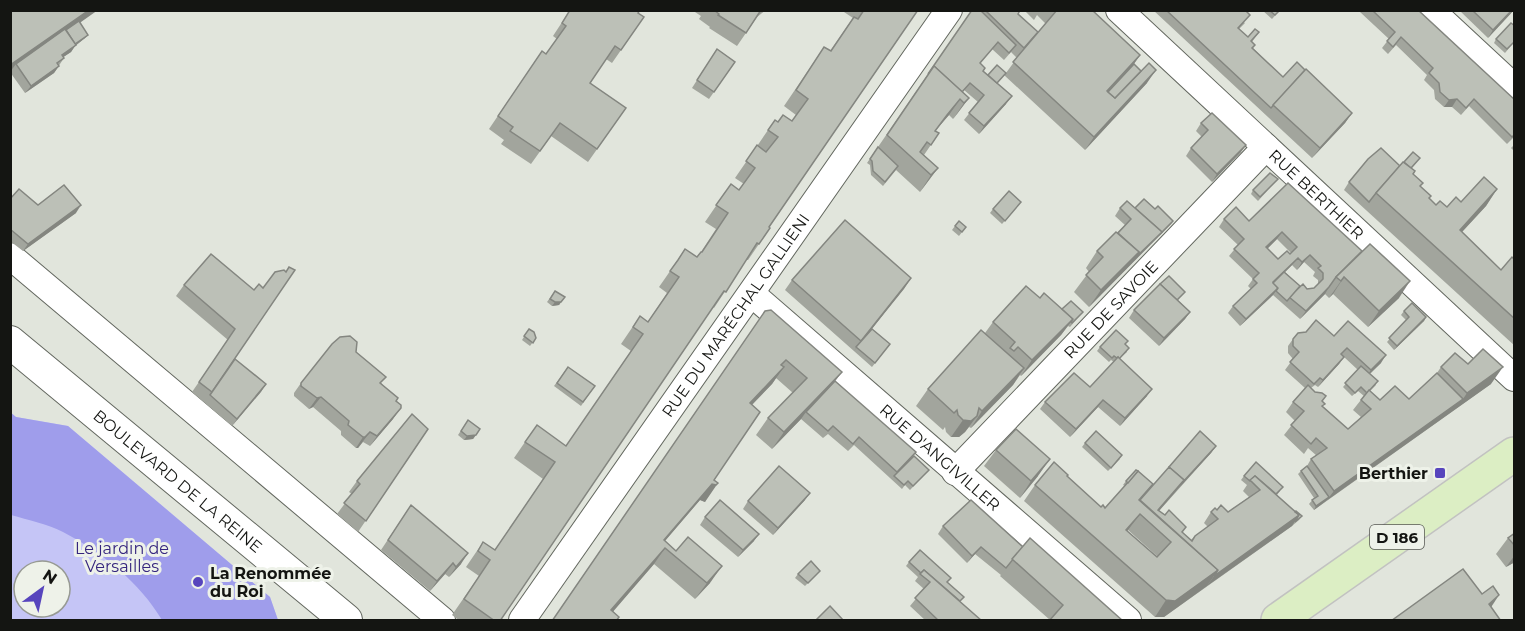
<svg xmlns="http://www.w3.org/2000/svg" width="1525" height="631" font-family="Montserrat,sans-serif">
	<style>
		.green { fill: #c5c5f6; fill-rule: evenodd }
		.forest { fill: #9f9deb }
		.lines { fill: none; stroke-linecap: round; stroke-linejoin: round }
		.minor-casing { stroke: #63675f; stroke-width: 28 }
		.tertiary-casing { stroke: #63675f; stroke-width: 34 }
		.primary-casing { stroke: #c2c2c1; stroke-width: 36 }
		.minor { stroke: #fff; stroke-width: 26 }
		.tertiary { stroke: #fff; stroke-width: 32 }
		.primary { stroke: #dceec4; stroke-width: 33 }
		.wall { fill: #a2a59d; fill-rule: evenodd }
		.shaded-wall { fill: #848680 }
		.building { fill: #bcc0b7; stroke: #848680; stroke-width: 1.5; fill-rule: evenodd }
		.poi-dot { fill: #5745bd; stroke: #eef2e9; stroke-width: 2 }
		.labels { text-anchor: middle; dominant-baseline: central; stroke-width: 6; stroke-linejoin: round; paint-order: stroke }
		.shield { fill: #eef2e9; stroke: #555752; stroke-width: 1.5 }
		.shield-label { font-size: 15px; font-weight: bold; fill: #141512 }
		.street-label { font-size: 16px; fill: #141512; stroke: #eef2e9 }
		.poi-label { font-size: 16px; font-weight: bold; fill: #141512; stroke: #eef2e9; text-anchor: end }
		.park-label { font-size: 16px; fill: #35257e; stroke: #eef2e9 }
	</style>
	<rect width="100%" height="100%" fill="#e1e5dc"/>
	<path class="green" d="M 10,412 L 16,417 L 68,426 L 270,597 L 278,620 L 11,620 ZM 24,571 L 60,571 L 60,607 L 24,607 Z"/>
	<path class="forest" d="M 10,412 L 16,417 L 68,426 L 270,597 L 278,620 L 162,620 C 140,583 102,552 63,532 C 48,524 28,520 11,515 Z"/>
	<g class="lines">
		<g class="minor-casing">
			<g id="minor">
				<path id="s1" d="M 1119,10 L 1514,378"/>
				<path d="M 1431,10 L 1514,87"/>
				<path d="M 10,256 L 442,620"/>
				<path id="s2" d="M 752,294 L 1128,620"/>
				<path id="s3" d="M 955,472 L 1266,147"/>
				<path id="s4" d="M 522,620 L 949,10"/>
			</g>
		</g>
		<g class="tertiary-casing">
			<g id="tertiary">
				<path id="s5" d="M 10,342 L 346,620"/>
			</g>
		</g>
		<g class="primary-casing">
			<path id="primary" d="M 1278,620 L 1514,454"/>
		</g>
		<use href="#minor" class="minor"/>
		<use href="#tertiary" class="tertiary"/>
		<use href="#primary" class="primary"/>
	</g>
	<g class="wall">
		<path d="M 10,10 L 80,23 L 85,38 L 75,46 L 71,52 L 63,57 L 64,58 L 54,73 L 25,93 L 10,72 Z"/>
		<path d="M 570,10 L 638,13 L 644,17 L 612,63 L 606,59 L 590,83 L 626,108 L 588,162 L 551,136 L 531,164 L 501,144 L 504,140 L 489,129 L 542,51 L 546,54 L 557,39 L 553,36 Z"/>
		<path d="M 692,10 L 766,10 L 757,17 L 737,46 L 709,28 L 710,27 L 699,19 L 701,16 Z"/>
		<path d="M 841,10 L 918,10 L 769,227 L 770,228 L 748,260 L 746,260 L 714,308 L 713,307 L 500,621 L 460,621 L 452,615 L 479,576 L 466,567 L 483,542 L 495,550 L 543,479 L 514,458 L 525,442 L 566,446 L 631,351 L 621,344 L 640,316 L 648,322 L 667,293 L 659,287 L 666,277 L 685,249 L 697,257 L 701,252 L 716,229 L 705,222 L 731,184 L 739,190 L 744,184 L 735,178 L 775,120 L 778,122 L 792,121 L 796,115 L 784,106 L 824,47 L 830,51 L 853,18 Z"/>
		<path d="M 972,10 L 1021,10 L 1018,14 L 1034,38 L 1046,24 L 1037,15 L 1034,20 L 1024,10 L 1092,10 L 1140,55 L 1134,64 L 1147,83 L 1085,150 L 1004,75 L 997,84 L 1006,104 L 979,134 L 964,120 L 978,102 L 964,90 L 963,92 L 969,98 L 953,119 L 949,115 L 935,131 L 939,133 L 924,155 L 938,168 L 920,192 L 896,170 L 883,186 L 871,175 L 870,165 L 867,163 ZM 992,49 L 1004,60 L 1011,52 L 1017,58 L 1006,73 L 988,75 L 983,71 L 980,63 Z"/>
		<path d="M 1153,10 L 1228,10 L 1245,23 L 1239,29 L 1248,37 L 1259,32 L 1252,42 L 1255,45 L 1253,48 L 1283,77 L 1352,113 L 1345,123 L 1312,158 Z"/>
		<path d="M 1262,10 L 1280,10 L 1272,19 Z"/>
		<path d="M 1361,10 L 1418,10 L 1515,100 L 1515,136 L 1507,144 L 1469,106 L 1461,115 L 1452,107 L 1444,107 L 1435,99 L 1434,90 L 1424,80 L 1427,75 L 1396,45 L 1388,54 L 1382,48 L 1389,39 L 1360,12 Z"/>
		<path d="M 1461,10 L 1514,10 L 1488,38 L 1460,11 Z"/>
		<path d="M 1515,26 L 1515,41 L 1505,53 L 1494,43 L 1496,39 Z"/>
		<path d="M 717,49 L 735,62 L 709,99 L 692,88 Z"/>
		<path d="M 1201,123 L 1241,152 L 1212,182 L 1186,156 L 1191,148 L 1202,137 L 1196,131 Z"/>
		<path d="M 1515,144 L 1515,152 L 1511,148 Z"/>
		<path d="M 1417,162 L 1412,168 L 1413,174 L 1420,187 L 1429,198 L 1436,205 L 1447,207 L 1497,189 L 1486,206 L 1462,232 L 1501,270 L 1515,256 L 1515,346 L 1344,190 L 1349,182 L 1400,166 Z"/>
		<path d="M 1278,179 L 1258,201 L 1251,194 L 1253,190 Z"/>
		<path d="M 1288,183 L 1399,298 L 1368,327 L 1333,294 L 1329,298 L 1325,294 L 1300,319 L 1273,295 L 1240,326 L 1228,313 L 1233,306 L 1251,289 L 1248,286 L 1253,279 L 1229,256 L 1238,245 L 1219,227 L 1224,219 L 1249,221 ZM 1277,239 L 1291,253 L 1278,259 L 1267,249 ZM 1304,262 L 1315,272 L 1313,276 L 1318,280 L 1318,284 L 1314,288 L 1307,289 L 1300,286 L 1285,272 L 1292,265 L 1297,270 Z"/>
		<path d="M 10,199 L 38,205 L 76,213 L 23,251 L 10,241 Z"/>
		<path d="M 1021,202 L 1002,224 L 990,213 L 993,209 Z"/>
		<path d="M 1120,208 L 1135,208 L 1155,209 L 1173,221 L 1089,307 L 1074,292 L 1089,272 L 1086,268 L 1097,251 L 1125,225 L 1115,216 Z"/>
		<path d="M 955,226 L 966,227 L 959,236 L 952,230 Z"/>
		<path d="M 911,278 L 872,329 L 890,344 L 872,367 L 785,290 L 792,280 Z"/>
		<path d="M 184,285 L 254,290 L 235,359 L 266,384 L 232,426 L 192,392 L 228,340 L 176,296 Z"/>
		<path d="M 555,291 L 565,297 L 559,305 L 552,306 L 547,302 Z"/>
		<path d="M 1185,292 L 1178,300 L 1190,312 L 1185,319 L 1159,346 L 1129,318 L 1134,310 Z"/>
		<path d="M 1040,298 L 1062,309 L 1083,312 L 1070,327 L 1068,326 L 1061,335 L 1021,376 L 1020,375 L 1013,385 L 971,428 L 969,427 L 965,432 L 959,437 L 951,437 L 946,432 L 945,427 L 943,430 L 916,406 L 928,389 L 985,333 L 993,322 Z"/>
		<path d="M 765,311 L 835,381 L 914,456 L 929,470 L 910,490 L 905,485 L 902,489 L 854,445 L 848,451 L 828,434 L 823,438 L 801,419 L 772,449 L 756,435 L 768,418 L 793,393 L 776,378 L 772,384 L 752,405 L 714,480 L 705,502 L 700,500 L 665,541 L 710,583 L 695,599 L 654,564 L 613,611 L 619,617 L 616,621 L 552,621 Z"/>
		<path d="M 1404,311 L 1426,317 L 1424,321 L 1394,350 L 1387,342 L 1406,320 L 1401,315 Z"/>
		<path d="M 529,329 L 536,338 L 530,346 L 522,340 Z"/>
		<path d="M 1334,336 L 1381,363 L 1370,374 L 1376,385 L 1370,391 L 1380,400 L 1409,399 L 1437,373 L 1441,367 L 1468,364 L 1491,384 L 1314,510 L 1309,504 L 1314,498 L 1298,474 L 1301,471 L 1307,466 L 1311,459 L 1317,456 L 1308,448 L 1304,454 L 1284,435 L 1295,421 L 1286,412 L 1293,402 L 1305,388 L 1285,370 L 1293,359 L 1288,353 L 1288,346 L 1293,339 ZM 1344,357 L 1358,370 L 1343,387 L 1352,396 L 1358,391 L 1364,396 L 1353,410 L 1361,417 L 1348,429 L 1323,407 L 1322,401 L 1311,388 L 1315,385 L 1318,387 L 1339,364 Z"/>
		<path d="M 1126,345 L 1127,352 L 1119,359 L 1147,396 L 1120,426 L 1098,407 L 1070,437 L 1040,409 L 1045,402 L 1090,387 L 1114,362 L 1111,360 L 1109,362 L 1097,351 L 1100,347 Z"/>
		<path d="M 356,352 L 396,401 L 393,419 L 370,446 L 363,442 L 358,448 L 356,448 L 341,435 L 341,431 L 313,407 L 309,409 L 294,396 L 294,393 L 301,383 Z"/>
		<path d="M 568,367 L 595,386 L 581,406 L 554,386 Z"/>
		<path d="M 468,420 L 480,429 L 473,439 L 464,440 L 458,435 Z"/>
		<path d="M 428,429 L 358,532 L 337,514 L 352,494 L 349,492 L 357,481 Z"/>
		<path d="M 1085,443 L 1120,459 L 1108,471 L 1082,447 Z"/>
		<path d="M 1216,446 L 1211,453 L 1159,511 L 1191,540 L 1195,536 L 1208,527 L 1204,523 L 1211,512 L 1217,510 L 1228,512 L 1249,497 L 1243,491 L 1247,485 L 1241,480 L 1244,476 L 1280,491 L 1277,495 L 1295,512 L 1302,516 L 1299,520 L 1292,526 L 1164,617 L 1155,617 L 1024,501 L 1035,485 L 1067,476 L 1101,507 L 1105,508 L 1125,486 L 1123,485 L 1126,481 L 1153,485 ZM 1128,530 L 1157,556 L 1157,557 L 1127,531 Z"/>
		<path d="M 996,450 L 1038,476 L 1020,498 L 984,466 Z"/>
		<path d="M 805,500 L 773,535 L 743,509 L 748,501 Z"/>
		<path d="M 411,505 L 461,564 L 449,577 L 445,574 L 430,591 L 381,550 Z"/>
		<path d="M 705,517 L 754,541 L 738,557 L 700,525 Z"/>
		<path d="M 943,526 L 1023,547 L 1123,621 L 1050,620 L 1000,576 L 1001,575 L 975,554 L 967,563 L 938,534 Z"/>
		<path d="M 1515,533 L 1515,562 L 1506,567 L 1496,554 L 1508,538 Z"/>
		<path d="M 909,562 L 947,582 L 960,602 L 982,621 L 926,621 L 910,606 L 924,589 L 915,581 L 918,577 L 906,566 Z"/>
		<path d="M 798,574 L 817,574 L 805,586 L 795,578 Z"/>
	</g>
	<g class="shaded-wall">
		<path d="M 89,10 L 98,10 L 64,34 L 16,64 L 10,72 L 10,65 Z"/>
		<path d="M 1512,10 L 1514,10 L 1488,38 L 1493,30 Z"/>
		<path d="M 88,35 L 85,38 L 75,46 L 71,52 L 56,62 L 62,55 Z"/>
		<path d="M 1140,55 L 1131,68 L 1101,100 L 1107,91 Z"/>
		<path d="M 59,66 L 54,73 L 25,93 L 31,86 Z"/>
		<path d="M 1156,70 L 1147,83 L 1085,150 L 1094,137 Z"/>
		<path d="M 1012,96 L 1006,104 L 979,134 L 984,126 Z"/>
		<path d="M 969,98 L 957,114 L 953,119 L 964,103 Z"/>
		<path d="M 960,99 L 949,115 L 935,131 L 947,115 Z"/>
		<path d="M 1457,99 L 1452,107 L 1444,107 L 1449,100 Z"/>
		<path d="M 1352,113 L 1345,123 L 1312,158 L 1320,148 Z"/>
		<path d="M 1246,145 L 1241,152 L 1212,182 L 1217,174 Z"/>
		<path d="M 938,168 L 920,192 L 931,175 Z"/>
		<path d="M 1497,189 L 1486,206 L 1448,247 L 1460,230 Z"/>
		<path d="M 81,205 L 76,213 L 23,251 L 28,244 Z"/>
		<path d="M 1173,221 L 1171,224 L 1089,307 L 1101,290 L 1139,252 Z"/>
		<path d="M 1282,232 L 1277,239 L 1261,255 L 1266,247 Z"/>
		<path d="M 1310,255 L 1304,262 L 1297,270 L 1302,262 Z"/>
		<path d="M 1298,258 L 1292,265 L 1271,286 L 1270,286 Z"/>
		<path d="M 1344,277 L 1333,294 L 1329,298 L 1341,281 Z"/>
		<path d="M 911,278 L 904,289 L 854,351 L 861,341 Z"/>
		<path d="M 1410,281 L 1399,298 L 1368,327 L 1379,311 Z"/>
		<path d="M 1329,287 L 1325,294 L 1300,319 L 1306,311 Z"/>
		<path d="M 1278,288 L 1273,295 L 1240,326 L 1246,319 Z"/>
		<path d="M 555,302 L 561,302 L 559,305 L 552,306 Z"/>
		<path d="M 1190,312 L 1185,319 L 1159,346 L 1164,338 Z"/>
		<path d="M 1426,317 L 1424,321 L 1394,350 L 1397,346 Z"/>
		<path d="M 1073,319 L 1061,335 L 1021,376 L 1032,360 Z"/>
		<path d="M 1386,355 L 1381,363 L 1366,377 L 1371,370 Z"/>
		<path d="M 1344,357 L 1339,364 L 1318,387 L 1323,380 Z"/>
		<path d="M 784,367 L 772,384 L 738,419 L 750,403 Z"/>
		<path d="M 1503,367 L 1491,384 L 1326,501 L 1334,491 L 1463,399 L 1467,393 Z"/>
		<path d="M 1024,368 L 1013,385 L 971,428 L 982,411 Z"/>
		<path d="M 842,372 L 830,388 L 806,412 L 801,419 L 772,449 L 784,432 Z"/>
		<path d="M 266,384 L 261,392 L 232,426 L 237,419 Z"/>
		<path d="M 1152,389 L 1147,396 L 1120,426 L 1125,418 Z"/>
		<path d="M 321,397 L 313,407 L 309,409 L 317,398 Z"/>
		<path d="M 1103,400 L 1098,407 L 1070,437 L 1076,429 Z"/>
		<path d="M 401,408 L 393,419 L 370,446 L 377,436 Z"/>
		<path d="M 977,416 L 965,432 L 959,437 L 951,437 L 963,420 Z"/>
		<path d="M 370,432 L 358,448 L 356,448 L 363,437 Z"/>
		<path d="M 476,435 L 473,439 L 464,440 L 467,436 Z"/>
		<path d="M 1216,446 L 1211,453 L 1177,490 L 1182,483 Z"/>
		<path d="M 1050,459 L 1038,476 L 1020,498 L 1031,481 Z"/>
		<path d="M 1184,480 L 1177,490 L 1151,520 L 1158,510 Z"/>
		<path d="M 718,483 L 705,502 L 700,500 L 652,556 L 664,540 L 712,484 Z"/>
		<path d="M 810,493 L 805,500 L 773,535 L 778,528 Z"/>
		<path d="M 1329,497 L 1326,501 L 1314,510 L 1316,506 Z"/>
		<path d="M 1140,514 L 1128,530 L 1114,547 L 1126,530 Z"/>
		<path d="M 1299,515 L 1292,526 L 1207,586 L 1214,576 Z"/>
		<path d="M 759,534 L 754,541 L 738,557 L 743,550 Z"/>
		<path d="M 981,547 L 975,554 L 967,563 L 972,556 Z"/>
		<path d="M 665,548 L 654,564 L 605,621 L 611,610 Z"/>
		<path d="M 468,553 L 461,564 L 449,577 L 456,567 Z"/>
		<path d="M 1515,555 L 1515,562 L 1506,567 Z"/>
		<path d="M 453,563 L 445,574 L 430,591 L 437,581 Z"/>
		<path d="M 722,566 L 710,583 L 695,599 L 707,583 Z"/>
		<path d="M 1218,570 L 1207,586 L 1164,617 L 1155,617 L 1166,600 Z"/>
		<path d="M 1499,595 L 1488,612 L 1489,604 Z"/>
	</g>
	<g class="building">
		<path d="M 10,10 L 89,10 L 10,65 Z"/>
		<path d="M 570,10 L 640,10 L 638,13 L 644,17 L 621,50 L 615,46 L 590,83 L 626,108 L 597,149 L 560,123 L 540,151 L 510,131 L 513,127 L 498,116 L 542,51 L 546,54 L 566,26 L 562,23 Z"/>
		<path d="M 714,10 L 761,10 L 746,33 L 718,15 L 719,14 Z"/>
		<path d="M 864,10 L 918,10 L 769,227 L 770,228 L 759,244 L 757,243 L 726,292 L 724,291 L 500,621 L 495,621 L 464,599 L 490,560 L 478,551 L 483,542 L 495,550 L 555,462 L 525,442 L 537,425 L 566,446 L 643,334 L 633,327 L 640,316 L 648,322 L 679,277 L 670,271 L 678,260 L 685,249 L 697,257 L 701,252 L 702,252 L 728,213 L 716,205 L 731,184 L 739,190 L 755,168 L 746,161 L 757,145 L 766,152 L 778,137 L 768,130 L 775,120 L 778,122 L 783,115 L 792,121 L 808,99 L 796,90 L 824,47 L 831,51 L 854,17 L 858,19 Z"/>
		<path d="M 972,10 L 980,10 L 1016,45 L 1009,53 L 998,42 L 980,63 L 985,68 L 983,71 L 1012,96 L 984,126 L 969,113 L 984,95 L 970,83 L 962,92 L 934,66 L 928,74 Z"/>
		<path d="M 985,10 L 1020,10 L 1018,14 L 1038,32 L 1024,48 Z"/>
		<path d="M 1057,10 L 1092,10 L 1140,55 L 1107,91 L 1115,98 L 1149,63 L 1156,70 L 1094,137 L 1013,62 Z"/>
		<path d="M 1166,10 L 1228,10 L 1229,11 L 1230,10 L 1245,10 L 1250,15 L 1238,28 L 1248,37 L 1255,29 L 1259,32 L 1251,41 L 1255,45 L 1252,48 L 1283,77 L 1297,62 L 1305,70 L 1271,108 Z"/>
		<path d="M 1269,10 L 1280,10 L 1275,15 Z"/>
		<path d="M 1372,10 L 1418,10 L 1515,100 L 1515,134 L 1512,137 L 1474,99 L 1466,108 L 1457,99 L 1449,100 L 1440,92 L 1439,83 L 1429,73 L 1433,68 L 1401,37 L 1393,47 L 1387,41 L 1395,32 Z"/>
		<path d="M 1472,10 L 1512,10 L 1493,30 Z"/>
		<path d="M 79,21 L 88,35 L 75,44 L 66,30 Z"/>
		<path d="M 1511,23 L 1515,26 L 1515,41 L 1507,49 L 1496,39 Z"/>
		<path d="M 65,29 L 76,45 L 62,55 L 64,58 L 57,63 L 59,66 L 31,86 L 16,64 Z"/>
		<path d="M 717,49 L 735,62 L 714,92 L 697,80 Z"/>
		<path d="M 1134,64 L 1141,71 L 1115,98 L 1108,92 Z"/>
		<path d="M 997,65 L 1006,73 L 997,83 L 988,75 Z"/>
		<path d="M 934,66 L 969,98 L 964,103 L 960,99 L 947,115 L 935,131 L 939,133 L 931,145 L 927,142 L 920,152 L 938,168 L 931,175 L 887,135 Z"/>
		<path d="M 1306,69 L 1352,113 L 1320,148 L 1273,105 Z"/>
		<path d="M 1212,113 L 1246,145 L 1217,174 L 1191,148 L 1208,130 L 1201,123 Z"/>
		<path d="M 878,147 L 898,166 L 885,182 L 873,171 L 872,161 L 870,159 Z"/>
		<path d="M 1381,148 L 1400,166 L 1376,193 L 1369,202 L 1349,182 L 1368,159 Z"/>
		<path d="M 1413,152 L 1420,158 L 1411,168 L 1404,162 Z"/>
		<path d="M 1403,162 L 1415,171 L 1413,174 L 1423,183 L 1420,186 L 1431,196 L 1429,198 L 1436,205 L 1440,201 L 1447,207 L 1456,197 L 1461,202 L 1484,177 L 1497,189 L 1460,230 L 1501,270 L 1512,257 L 1515,260 L 1515,319 L 1376,193 Z"/>
		<path d="M 1270,173 L 1278,179 L 1260,197 L 1253,190 Z"/>
		<path d="M 1288,183 L 1362,251 L 1336,277 L 1329,287 L 1306,311 L 1289,297 L 1303,284 L 1307,289 L 1314,288 L 1323,279 L 1323,273 L 1318,268 L 1321,266 L 1310,255 L 1302,262 L 1298,258 L 1273,282 L 1278,288 L 1246,319 L 1233,306 L 1257,283 L 1253,279 L 1259,273 L 1234,249 L 1244,239 L 1224,219 L 1236,207 L 1249,221 ZM 1282,232 L 1297,247 L 1290,254 L 1287,251 L 1278,259 L 1266,247 Z"/>
		<path d="M 64,185 L 81,205 L 28,244 L 10,229 L 10,199 L 19,189 L 38,205 Z"/>
		<path d="M 1009,191 L 1021,202 L 1005,221 L 993,209 Z"/>
		<path d="M 1144,199 L 1155,209 L 1158,206 L 1173,221 L 1159,235 L 1162,232 L 1135,208 Z"/>
		<path d="M 1127,201 L 1162,232 L 1132,261 L 1139,252 L 1118,233 L 1131,219 L 1120,208 Z"/>
		<path d="M 845,220 L 911,278 L 861,341 L 792,280 Z"/>
		<path d="M 959,221 L 966,227 L 962,232 L 955,226 Z"/>
		<path d="M 1116,232 L 1139,252 L 1101,290 L 1086,275 L 1103,257 L 1097,251 Z"/>
		<path d="M 1370,244 L 1410,281 L 1379,311 L 1344,277 L 1341,281 L 1336,277 Z"/>
		<path d="M 211,254 L 254,290 L 259,284 L 263,288 L 275,272 L 284,270 L 286,272 L 289,267 L 295,270 L 212,392 L 199,382 L 235,329 L 184,285 Z"/>
		<path d="M 1284,272 L 1300,286 L 1287,301 L 1276,291 L 1278,288 L 1273,283 Z"/>
		<path d="M 1169,276 L 1185,292 L 1177,300 L 1160,284 Z"/>
		<path d="M 1160,284 L 1190,312 L 1164,338 L 1134,310 Z"/>
		<path d="M 1026,286 L 1040,298 L 1044,293 L 1073,319 L 1032,360 L 1018,347 L 1014,351 L 1010,348 L 1015,342 L 993,322 Z"/>
		<path d="M 555,291 L 565,297 L 561,302 L 555,302 L 550,299 Z"/>
		<path d="M 1071,301 L 1083,312 L 1072,323 L 1071,322 L 1073,319 L 1062,309 Z"/>
		<path d="M 1412,303 L 1426,317 L 1397,346 L 1389,338 L 1409,317 L 1404,311 Z"/>
		<path d="M 771,310 L 842,372 L 784,432 L 768,418 L 807,378 L 786,360 L 781,365 L 784,367 L 750,403 L 760,412 L 714,480 L 718,483 L 716,485 L 712,484 L 664,540 L 676,551 L 688,537 L 722,566 L 707,583 L 665,548 L 611,610 L 619,617 L 616,621 L 552,621 L 765,311 Z"/>
		<path d="M 1316,320 L 1334,336 L 1348,321 L 1386,355 L 1371,370 L 1347,348 L 1341,354 L 1344,357 L 1323,380 L 1320,378 L 1314,384 L 1290,362 L 1299,352 L 1293,346 L 1293,339 L 1298,333 L 1306,332 Z"/>
		<path d="M 529,329 L 534,332 L 536,338 L 533,343 L 524,336 Z"/>
		<path d="M 872,329 L 890,344 L 875,363 L 856,347 Z"/>
		<path d="M 981,330 L 1024,368 L 982,411 L 979,408 L 977,416 L 971,421 L 963,420 L 958,415 L 957,410 L 954,413 L 928,389 Z"/>
		<path d="M 1116,330 L 1128,341 L 1125,344 L 1129,348 L 1119,359 L 1118,357 L 1117,358 L 1114,356 L 1112,358 L 1100,347 Z"/>
		<path d="M 350,336 L 357,342 L 356,352 L 386,377 L 380,383 L 398,398 L 396,401 L 401,405 L 401,408 L 377,436 L 370,432 L 365,437 L 363,437 L 348,425 L 349,421 L 321,397 L 317,398 L 301,386 L 301,383 L 332,344 L 340,337 Z"/>
		<path d="M 1483,349 L 1503,367 L 1467,393 L 1441,367 L 1455,353 L 1468,364 Z"/>
		<path d="M 1118,357 L 1152,389 L 1125,418 L 1103,400 L 1076,429 L 1045,402 L 1074,373 L 1090,387 Z"/>
		<path d="M 235,359 L 266,384 L 237,419 L 210,395 Z"/>
		<path d="M 1361,366 L 1378,381 L 1367,393 L 1361,387 L 1355,393 L 1345,383 Z"/>
		<path d="M 568,367 L 595,386 L 583,402 L 557,383 Z"/>
		<path d="M 1437,373 L 1463,399 L 1334,491 L 1311,459 L 1327,448 L 1316,438 L 1311,444 L 1291,425 L 1304,411 L 1293,402 L 1308,385 L 1315,392 L 1322,393 L 1326,396 L 1322,401 L 1325,404 L 1322,406 L 1348,429 L 1371,409 L 1361,400 L 1369,390 L 1380,400 L 1395,386 L 1409,399 Z"/>
		<path d="M 835,381 L 916,452 L 897,472 L 859,437 L 853,444 L 833,426 L 828,431 L 806,412 Z"/>
		<path d="M 412,414 L 428,429 L 366,521 L 344,503 L 360,484 L 357,481 Z"/>
		<path d="M 468,420 L 480,429 L 476,435 L 467,436 L 461,431 Z"/>
		<path d="M 1016,429 L 1050,459 L 1031,481 L 996,450 Z"/>
		<path d="M 1096,431 L 1122,455 L 1111,468 L 1085,443 Z"/>
		<path d="M 1200,431 L 1216,446 L 1182,483 L 1184,480 L 1169,467 Z"/>
		<path d="M 914,456 L 929,470 L 913,486 L 908,481 L 904,485 L 894,476 Z"/>
		<path d="M 1054,462 L 1068,475 L 1067,476 L 1101,507 L 1103,505 L 1105,508 L 1138,471 L 1153,484 L 1139,500 L 1218,570 L 1175,601 L 1166,600 L 1035,485 ZM 1140,514 L 1171,542 L 1157,557 L 1126,530 Z"/>
		<path d="M 1256,462 L 1283,487 L 1276,494 L 1255,476 L 1250,481 L 1244,476 Z"/>
		<path d="M 779,466 L 810,493 L 778,528 L 748,501 Z"/>
		<path d="M 1307,466 L 1329,497 L 1316,506 L 1312,500 L 1318,496 L 1301,471 Z"/>
		<path d="M 1169,467 L 1184,480 L 1158,510 L 1165,515 L 1169,510 L 1186,527 L 1182,532 L 1192,541 L 1195,536 L 1218,519 L 1211,512 L 1215,508 L 1217,510 L 1221,505 L 1228,512 L 1260,490 L 1250,480 L 1255,476 L 1299,515 L 1214,576 L 1218,570 L 1140,500 Z"/>
		<path d="M 1136,470 L 1138,471 L 1128,483 L 1126,481 Z"/>
		<path d="M 720,500 L 759,534 L 743,550 L 705,517 Z"/>
		<path d="M 971,500 L 1023,547 L 1006,568 L 981,547 L 972,556 L 943,526 Z"/>
		<path d="M 411,505 L 468,553 L 456,567 L 453,563 L 437,581 L 388,540 Z"/>
		<path d="M 1296,511 L 1302,516 L 1295,522 L 1299,515 L 1295,512 Z"/>
		<path d="M 1515,533 L 1515,546 L 1508,538 Z"/>
		<path d="M 1030,538 L 1123,621 L 1049,621 L 1063,605 L 1012,559 Z"/>
		<path d="M 920,550 L 951,578 L 947,582 L 964,597 L 960,601 L 924,570 L 921,573 L 909,562 Z"/>
		<path d="M 811,561 L 820,571 L 808,583 L 798,574 Z"/>
		<path d="M 1463,569 L 1482,594 L 1493,586 L 1499,595 L 1489,604 L 1501,621 L 1391,621 Z"/>
		<path d="M 924,570 L 982,621 L 939,621 L 915,598 L 930,582 L 920,574 Z"/>
		<path d="M 830,606 L 844,621 L 815,621 Z"/>
	</g>
	<g class="poi-dot">
		<rect x="1434" y="467" width="12" height="12" rx="3"/>
		<circle cx="198" cy="582" r="6"/>
	</g>
	<g class="labels">
		<rect class="shield" x="1370" y="525" width="54" height="24" rx="4.5"/>
		<g class="shield-label">
			<text x="1397" y="537">D 186</text>
		</g>
		<g class="street-label">
			<text stroke="none"><textPath href="#s1" startOffset="270">RUE BERTHIER</textPath></text>
			<text stroke="none"><textPath href="#s3" startOffset="225">RUE DE SAVOIE</textPath></text>
			<text stroke="none"><textPath href="#s4" startOffset="372">RUE DU MARÉCHAL GALLIENI</textPath></text>
			<text stroke="none"><textPath href="#s2" startOffset="249">RUE D'ANGIVILLER</textPath></text>
			<text stroke="none"><textPath href="#s5" startOffset="218">BOULEVARD DE LA REINE</textPath></text>
		</g>
		<g class="poi-label">
			<text x="1428" y="473">Berthier</text>
			<text x="210" y="573" text-anchor="start">La Renommée<tspan x="210" dy="18">du Roi</tspan></text>
		</g>
		<g class="park-label">
			<text x="122" y="548">Le jardin de<tspan x="122" dy="18">Versailles</tspan></text>
		</g>
	</g>
	<rect width="1525" height="631" fill="none" stroke="#141512" stroke-width="24"/>
	<g transform="translate(42 589) rotate(33)"><circle r="28" fill="#eef2e9" stroke="#979a93" stroke-width="1.5"/>
	<path d="M0-4.5L10 22L0 15L-10 22Z" fill="#5745bd"/>
	<text y="-9" font-size="16" font-weight="bold" text-anchor="middle" fill="#141512">N</text>
	</g>
</svg>
